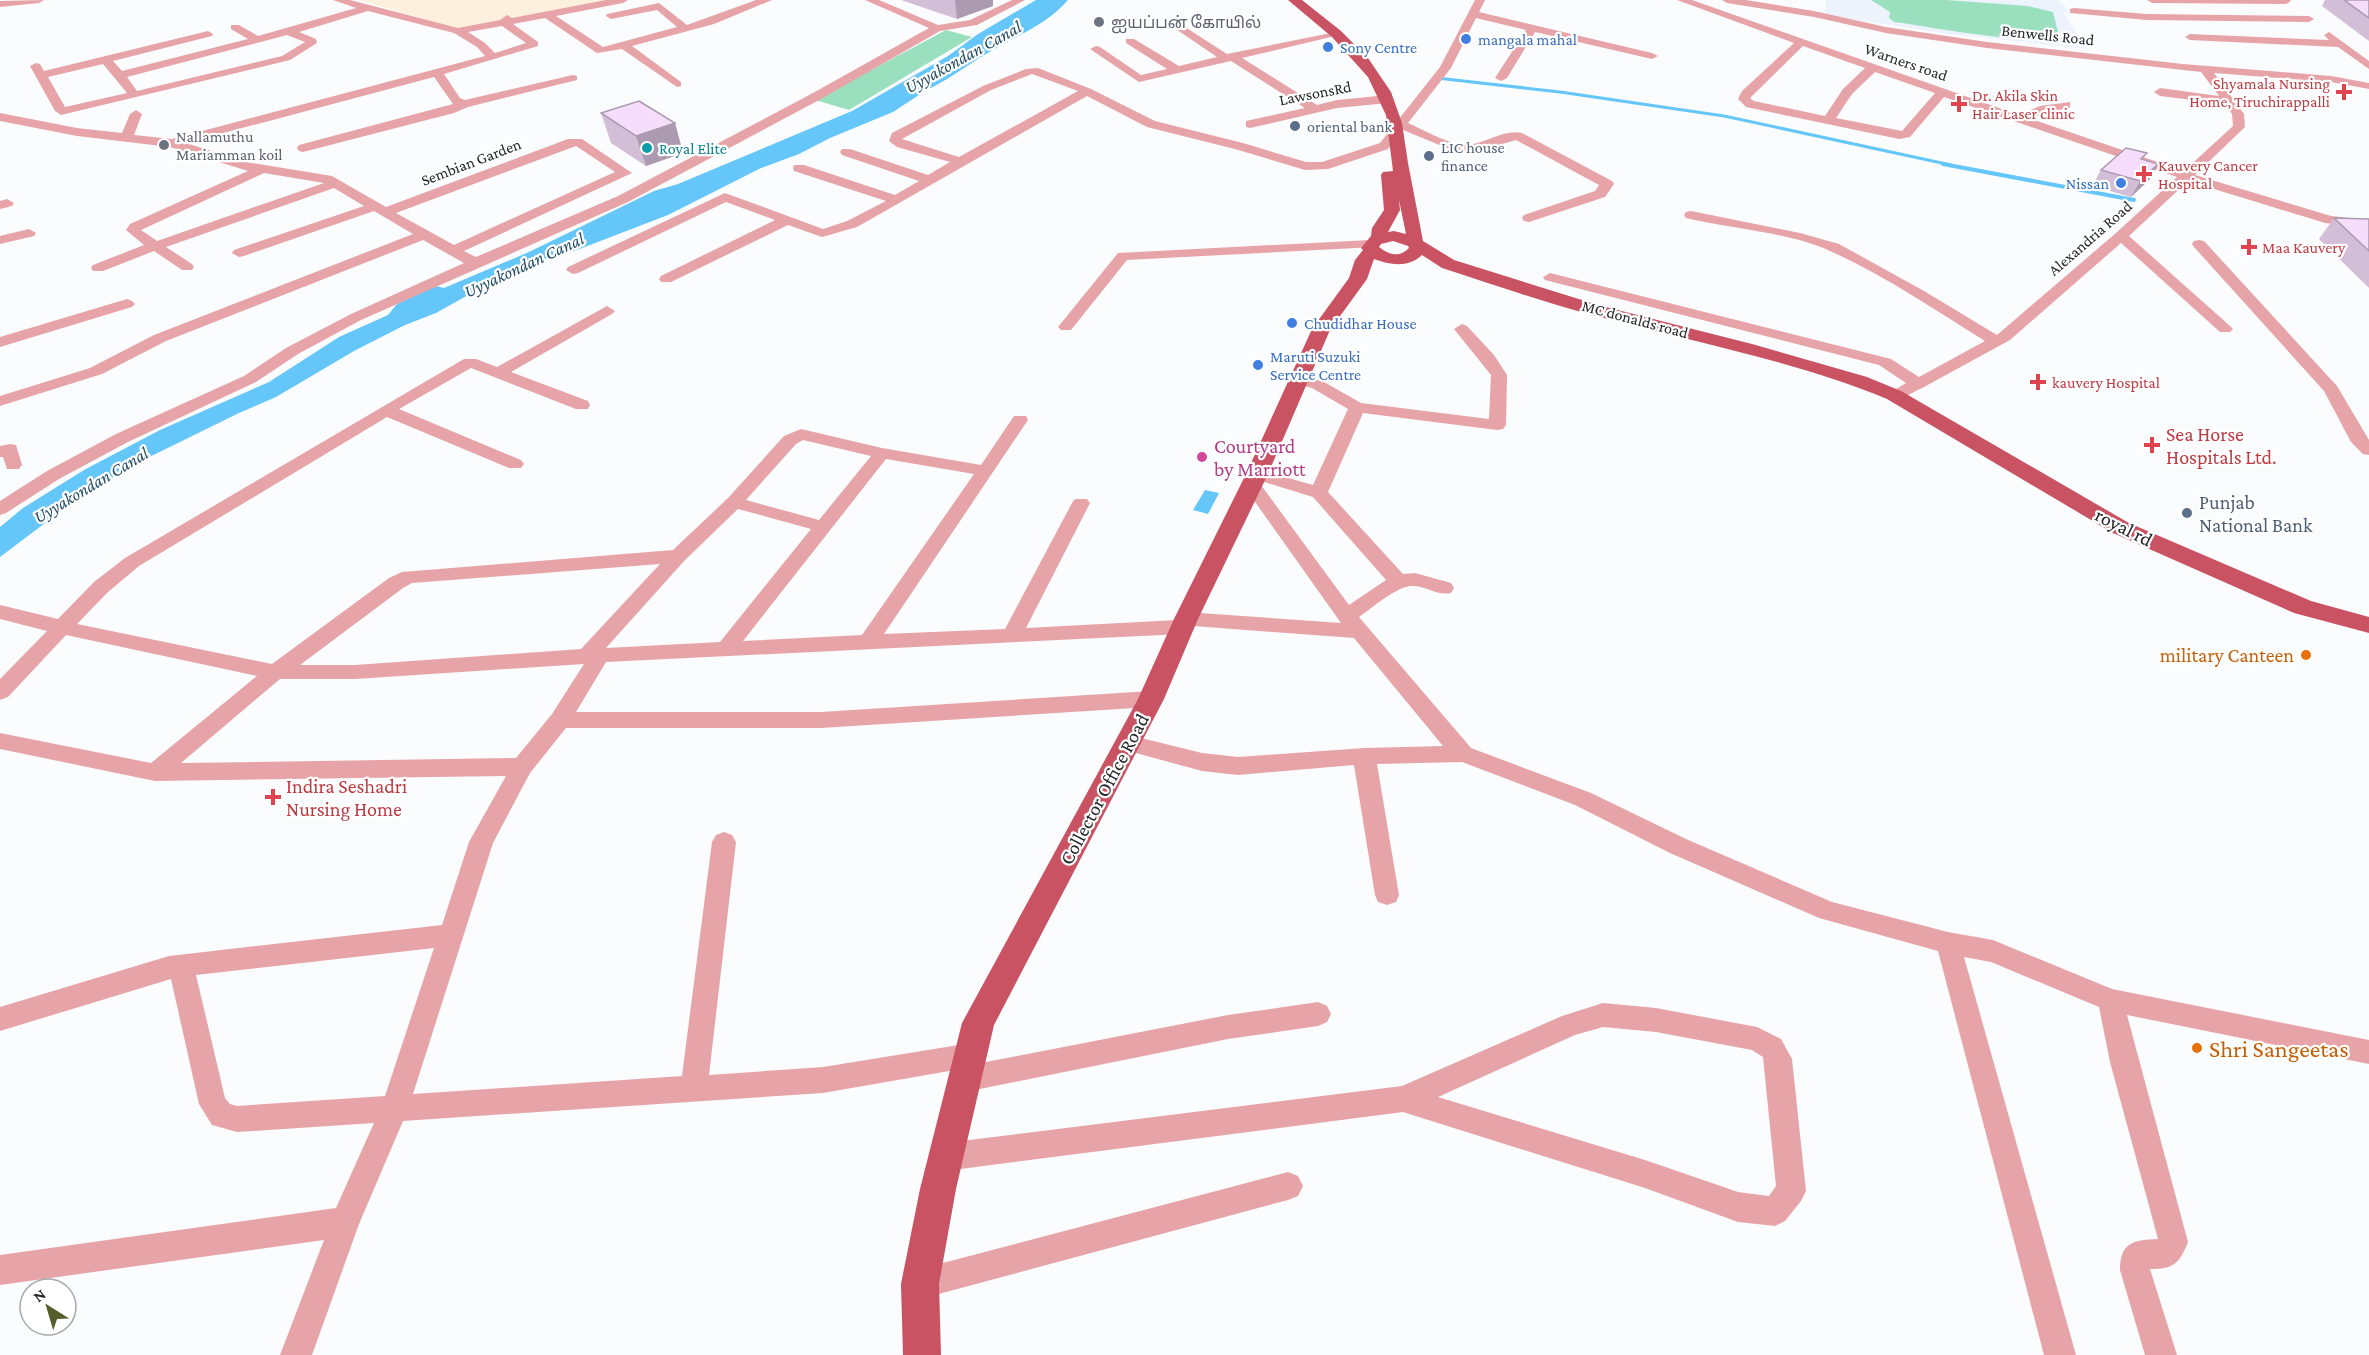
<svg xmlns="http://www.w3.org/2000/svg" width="2369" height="1355" font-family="'Crimson Pro','Noto Sans Tamil',serif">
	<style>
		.built { fill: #edf3fd }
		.medical { fill: #fdf0dc }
		.green { fill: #9be0be }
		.water { fill: #64c6f9 }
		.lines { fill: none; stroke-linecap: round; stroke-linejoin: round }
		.stream-far1 { stroke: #64c6f9; stroke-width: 3 }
		.stream { stroke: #64c6f9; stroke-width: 4 }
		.minor { fill: #e7a4a8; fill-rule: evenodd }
		.major { fill: #ca5363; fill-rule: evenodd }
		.wall { fill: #d3bed8 }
		.shaded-wall { fill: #ac9bb0 }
		.building { fill: #f5ddfb; stroke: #ac9bb0; stroke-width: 1.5 }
		.worship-dot { fill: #6b7280; stroke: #fff; stroke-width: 2 }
		.shop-dot { fill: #3f7fe0; stroke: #fff; stroke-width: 2 }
		.health-dot { fill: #e0444e; stroke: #fff; stroke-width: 2 }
		.service-dot { fill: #5c6f8a; stroke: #fff; stroke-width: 2 }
		.culture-dot { fill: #0f9aa8; stroke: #fff; stroke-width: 2 }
		.hotel-dot { fill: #d1479c; stroke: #fff; stroke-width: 2 }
		.food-dot { fill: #e8710a; stroke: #fff; stroke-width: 2 }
		.labels { text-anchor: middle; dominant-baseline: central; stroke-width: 4.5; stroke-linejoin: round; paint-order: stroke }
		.far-worship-label { font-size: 16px; fill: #5b616d; stroke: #fff; text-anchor: start }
		.far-street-label { font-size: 16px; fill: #24262a; stroke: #fff }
		.far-shop-label { font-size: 16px; fill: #366cbe; stroke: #fff; text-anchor: start }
		.far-health-label { font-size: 16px; fill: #be3a42; stroke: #fff; text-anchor: start }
		.far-service-label { font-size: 16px; fill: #4e5e75; stroke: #fff; text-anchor: start }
		.far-culture-label { font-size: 16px; fill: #0d838f; stroke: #fff; text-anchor: start }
		.far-water-label { font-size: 18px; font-style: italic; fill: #254e64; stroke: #fff }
		.health-label { font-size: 20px; fill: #be3a42; stroke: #fff; text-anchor: start }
		.hotel-label { font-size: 20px; fill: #b23c85; stroke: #fff; text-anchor: start }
		.service-label { font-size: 20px; fill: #4e5e75; stroke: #fff; text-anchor: start }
		.street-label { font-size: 20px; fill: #24262a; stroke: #fff }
		.food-label { font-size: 20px; fill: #c56008; stroke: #fff; text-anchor: end }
		.near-food-label { font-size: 24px; fill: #c56008; stroke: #fff; text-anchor: start }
	</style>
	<rect width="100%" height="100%" fill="#fbfcfe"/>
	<path class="built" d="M 1826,0 L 2059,0 L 2071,13 L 2063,12 L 2087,49 L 1949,34 L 1825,15 Z"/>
	<path class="medical" d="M 359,0 L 615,0 L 461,30 Z"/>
	<g class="green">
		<path d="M 1871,0 L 1946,0 L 2028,6 L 2053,12 L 2058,32 C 2042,50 1922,25 1894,22 L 1889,18 L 1890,12 Z"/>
		<path d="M 946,30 L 972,37 L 849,110 L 815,100 Z"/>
	</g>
	<g class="water">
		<path d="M 1036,0 L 1068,0 C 1047,25 1013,37 986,54 C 964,67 942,85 917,94 L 919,95 L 893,112 L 830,138 L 799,154 L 761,168 L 668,215 L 577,250 L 535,262 L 470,294 L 436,313 L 405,325 L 354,351 L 276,397 L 239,413 L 129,467 L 57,514 L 0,557 L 0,527 L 23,508 L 84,470 L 160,430 L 269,382 L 339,337 L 388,315 L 396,305 L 432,285 L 444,288 L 529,252 L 654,191 L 678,184 L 852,111 L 948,56 L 978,34 Z"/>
		<path d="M 1205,490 L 1219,493 L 1208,514 L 1193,510 Z"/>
	</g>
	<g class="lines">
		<path class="stream-far1" d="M 1437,78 L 1560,92 L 1724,116 L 1951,165"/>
		<path class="stream" d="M 1943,164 L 2134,200"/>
		<g class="minor">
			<path d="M 44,0 L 39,3 L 0,7 L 0,1 Z"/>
			<path d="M 333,0 L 350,0 L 458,28 L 500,20 L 507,15 L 512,18 L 606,0 L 628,0 L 623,3 L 556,16 L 603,47 L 677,27 L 657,10 L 611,19 L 606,16 L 607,14 L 659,3 L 687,25 L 756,0 L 772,0 L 714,24 L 632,46 L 681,82 L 681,86 L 677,87 L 622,49 L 597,53 L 545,18 L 513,24 L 538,42 L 538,46 L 444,74 L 460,98 L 465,100 L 573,75 L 577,76 L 577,80 L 468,107 L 454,113 L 303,152 L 299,151 L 297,148 L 299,145 L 453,104 L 434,77 L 186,143 L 246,162 L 332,176 L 386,207 L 568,139 L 582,139 L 632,173 L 464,251 L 476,257 L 618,196 L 813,93 L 929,28 L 865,0 L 879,0 L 938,25 L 970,20 L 1012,0 L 1025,0 L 977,25 L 940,31 L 821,99 L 628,202 L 361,320 L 298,354 L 256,382 L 128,442 L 59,479 L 6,513 L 0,515 L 0,501 L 47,471 L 116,434 L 244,376 L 286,348 L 351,314 L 464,263 L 423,240 L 166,341 L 102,374 L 0,406 L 0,396 L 90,368 L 154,335 L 413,234 L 374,211 L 244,256 L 239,257 L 232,253 L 234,250 L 364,206 L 334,188 L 166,247 L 192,264 L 194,267 L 192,270 L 182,270 L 154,251 L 103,271 L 93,271 L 91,268 L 93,265 L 144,245 L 126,230 L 130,224 L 248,171 L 170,147 L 77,136 L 0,121 L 0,113 L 77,128 L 122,133 L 130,114 L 136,110 L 142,114 L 134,135 L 172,139 L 485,56 L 477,47 L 454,33 L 368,11 L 299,32 L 316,39 L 317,43 L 290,60 L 61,115 L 55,111 L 30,66 L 36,63 L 40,64 L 44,71 L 208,31 L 213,34 L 212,36 L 113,61 L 122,71 L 248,39 L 231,29 L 231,25 L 239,25 L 258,36 L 356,8 ZM 502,26 L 526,43 L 495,53 L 485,43 L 468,32 ZM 287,35 L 305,42 L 282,56 L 137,91 L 127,77 ZM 103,64 L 127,93 L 65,107 L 48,77 ZM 576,146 L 615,172 L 454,245 L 396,213 ZM 264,173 L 324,183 L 157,241 L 141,230 Z"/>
			<path d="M 1475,0 L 1485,0 L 1479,12 L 1652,53 L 1658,56 L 1652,59 L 1535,32 L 1507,78 L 1501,81 L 1495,78 L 1526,30 L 1476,18 L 1451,68 L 1408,123 C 1422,129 1452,146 1466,145 C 1486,144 1503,129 1522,133 L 1612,181 L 1614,184 L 1605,197 L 1529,222 L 1524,221 L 1522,218 L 1524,215 L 1595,191 L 1599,185 L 1516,140 L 1474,152 L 1459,153 L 1403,130 L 1388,149 L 1328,169 L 1305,170 L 1235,149 L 1147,127 L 1087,96 L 857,227 L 822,237 L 788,225 L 671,282 L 661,282 L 659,279 L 661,276 L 775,220 L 726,202 L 578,273 L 573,274 L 566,270 L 568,267 L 725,193 L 823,229 L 847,221 L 886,201 L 794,171 L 793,168 L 794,165 L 804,165 L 895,195 L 919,181 L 842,155 L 840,152 L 842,149 L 850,149 L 928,175 L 950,162 L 897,147 L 889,141 L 892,133 L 983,86 L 1026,69 L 1038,68 L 1091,89 L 1155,121 L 1243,143 L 1306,162 L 1322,162 L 1380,143 L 1440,67 ZM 1032,74 L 1078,91 L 959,157 L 902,139 L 991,90 Z"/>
			<path d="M 1677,0 L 1692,0 L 2019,115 L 2040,106 L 2070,102 L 2070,108 L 2043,113 L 2031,119 L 2184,171 L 2233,126 L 2232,114 L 2225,104 L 2160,96 L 2154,92 L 2160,88 L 2219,96 L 2201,72 L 1987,48 L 1886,33 L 1814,17 L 1727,3 L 1722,0 L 1746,0 L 1814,11 L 1886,27 L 1987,42 L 2183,64 L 2331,76 L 2369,83 L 2369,89 L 2331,82 L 2214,73 L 2244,114 L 2245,127 L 2195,175 L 2331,216 L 2369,220 L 2369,228 L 2325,223 L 2188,181 L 2129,236 L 2230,326 L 2233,329 L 2230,332 L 2220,332 L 2121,243 L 2010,340 L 1924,387 L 1900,399 L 1888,399 L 1886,395 L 1906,383 L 1879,365 L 1545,280 L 1543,277 L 1550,273 L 1891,359 L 1919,377 L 1985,341 C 1937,311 1882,274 1830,251 C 1789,232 1731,229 1686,218 L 1684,215 L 1686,212 L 1691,211 L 1800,233 L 1839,244 L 1924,291 L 1997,335 L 2116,233 L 2177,177 L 1944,97 L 1910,137 L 1899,139 L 1746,107 L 1738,99 L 1742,91 L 1794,43 ZM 1803,46 L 1865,68 L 1843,89 L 1825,116 L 1754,101 L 1750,98 ZM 1875,72 L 1935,93 L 1902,131 L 1836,118 L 1852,94 Z"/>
			<path d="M 2147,0 L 2290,0 L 2291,1 L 2286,4 L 2152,3 Z"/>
			<path d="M 2074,8 L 2147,14 L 2309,16 L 2314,19 L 2309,22 L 2147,20 L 2070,13 L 2070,9 Z"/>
			<path d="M 1171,18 L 1227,54 L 1331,33 L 1331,37 L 1242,58 L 1317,105 L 1337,100 L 1388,95 L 1394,99 L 1388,103 L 1337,108 L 1250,128 L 1246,127 L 1246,121 L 1305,108 L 1231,61 L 1139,82 L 1090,49 L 1096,46 L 1100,47 L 1141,75 L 1167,69 L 1126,43 L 1126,39 L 1134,39 L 1179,66 L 1217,57 L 1167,23 L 1167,19 Z"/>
			<path d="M 2329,32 L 2369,61 L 2369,69 L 2338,47 L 2190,40 L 2185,37 L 2190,34 L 2329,40 L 2324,35 Z"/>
			<path d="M 7,199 L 14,203 L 12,206 L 0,209 L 0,201 Z"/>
			<path d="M 29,229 L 36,233 L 34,236 L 0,244 L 0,236 Z"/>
			<path d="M 1370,240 L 1377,244 L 1375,247 L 1127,260 L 1071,330 L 1061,330 L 1058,327 L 1118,253 Z"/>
			<path d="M 2199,240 L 2204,241 L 2337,386 L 2369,440 L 2369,455 L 2363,454 L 2351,442 L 2324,391 L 2194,247 L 2192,244 L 2194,241 Z"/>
			<path d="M 127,299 L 132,301 L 135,304 L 132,307 L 0,347 L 0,337 Z"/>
			<path d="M 607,306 L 615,311 L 612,314 L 511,372 L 588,401 L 590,405 L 588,409 L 576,409 L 471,368 L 399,409 L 521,460 L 524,464 L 521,468 L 509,468 L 387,417 L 139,566 L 108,592 L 77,624 L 272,664 L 389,578 L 402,572 L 673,550 L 728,498 L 784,436 L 801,429 L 882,448 L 981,465 L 1014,416 L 1026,416 L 1028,420 L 884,634 L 1005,629 L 1072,503 L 1075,499 L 1087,499 L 1090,503 L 1026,628 L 1177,620 L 1179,614 L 1186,612 L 1341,623 L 1243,485 L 1246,481 L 1258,481 L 1349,605 L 1386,580 L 1313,497 L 1251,478 L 1248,474 L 1251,470 L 1257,469 L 1313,485 L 1348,409 L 1312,388 L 1294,383 L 1292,380 L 1300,375 L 1324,382 L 1361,403 L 1489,419 L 1491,375 L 1454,329 L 1462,324 L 1467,326 L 1494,355 L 1507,375 L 1506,425 L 1503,429 L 1497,430 L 1363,413 L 1328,492 L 1403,574 L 1415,573 L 1451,583 L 1454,588 L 1451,593 C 1437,596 1427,586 1413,586 C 1398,585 1372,608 1359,617 L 1471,748 L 1591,793 L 1686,839 L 1832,902 L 1948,932 L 1993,940 L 2112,989 L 2369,1040 L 2369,1064 L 2127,1015 L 2188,1242 C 2179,1264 2174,1269 2150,1269 L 2177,1355 L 2145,1355 L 2120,1270 C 2120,1242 2134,1240 2158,1239 L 2110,1062 L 2099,1007 L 1991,962 L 1964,957 L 2076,1355 L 2044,1355 L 1938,951 L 1819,918 L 1670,853 L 1575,805 L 1462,762 L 1377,764 L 1399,895 L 1396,902 L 1387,905 L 1378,902 L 1375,895 L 1354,765 L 1238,775 L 1202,771 L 1121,749 L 1118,743 L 1121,737 L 1129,735 L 1202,753 L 1238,757 L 1364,748 L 1443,746 L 1354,638 L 1193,626 L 1190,632 L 1183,634 L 606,662 L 576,712 L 821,712 L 1151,691 L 1159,693 L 1162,699 L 1159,705 L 1151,707 L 821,728 L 566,728 L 530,773 L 493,843 L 413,1094 L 682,1076 L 712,842 L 716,835 L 724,832 L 732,835 L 736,842 L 709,1075 L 823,1067 L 971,1043 L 981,1046 L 984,1055 L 981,1063 L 1228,1015 L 1318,1002 L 1327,1006 L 1331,1014 L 1327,1022 L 1318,1026 L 1228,1039 L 965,1092 L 955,1088 L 951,1079 L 955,1070 L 823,1093 L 403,1121 L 359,1224 L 312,1355 L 280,1355 L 324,1240 L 0,1285 L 0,1255 L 336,1208 L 374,1123 L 237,1132 L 212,1125 L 199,1104 L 171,979 L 0,1031 L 0,1007 L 169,956 L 442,925 L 469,842 L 506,776 L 155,781 L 0,749 L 0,733 L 151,763 L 257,676 L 66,635 L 8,697 L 0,700 L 0,679 L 47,631 L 0,619 L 0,605 L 58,619 L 94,582 L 125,558 L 464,359 L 476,359 L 497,367 ZM 803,440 L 871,456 L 819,520 L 746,500 L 796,444 ZM 886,459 L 974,474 L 862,635 L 743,641 ZM 738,509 L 811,529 L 720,642 L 606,648 L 685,560 ZM 660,564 L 581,649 L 355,665 L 300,665 L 403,588 L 412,583 ZM 584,664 L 552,714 L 516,758 L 181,763 L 280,679 L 355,679 ZM 434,948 L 385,1096 L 237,1106 L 230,1104 L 225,1098 L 196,975 Z"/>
			<path d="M 10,444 L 16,445 L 22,465 L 19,469 L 7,469 L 3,457 L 0,457 L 0,446 Z"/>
			<path d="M 1603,1003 L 1656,1008 L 1757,1027 L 1781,1039 L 1792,1059 L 1806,1191 L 1801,1201 L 1785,1221 L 1775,1226 L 1738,1222 L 1645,1188 L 1403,1112 L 945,1171 L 935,1167 L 931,1157 L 935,1147 L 945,1143 L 1402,1086 L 1562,1016 ZM 1603,1027 L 1656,1032 L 1752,1050 L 1763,1057 L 1776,1186 L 1769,1196 L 1738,1192 L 1645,1160 L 1438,1097 L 1575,1035 Z"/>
			<path d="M 1288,1172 L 1298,1176 L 1303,1186 L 1298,1196 L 1288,1200 L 920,1299 L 909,1295 L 905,1284 L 909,1273 L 920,1269 Z"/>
		</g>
		<path class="major" d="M 1288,0 L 1302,0 L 1341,31 L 1368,58 L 1391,92 L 1402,123 L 1408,163 L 1423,241 L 1454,260 L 1598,305 L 1752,344 L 1867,377 L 1901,391 L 2129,523 L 2311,601 L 2369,617 L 2369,633 L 2294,613 L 2113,533 L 1887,399 C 1790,359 1686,341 1585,313 C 1537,300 1489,283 1442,268 L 1422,255 C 1409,268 1390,265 1374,259 L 1367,279 L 1330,330 L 1268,474 L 1198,619 L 1164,699 L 994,1025 L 956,1189 L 939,1284 L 941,1355 L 903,1355 L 901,1284 L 920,1189 L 962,1023 L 1138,699 L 1174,619 L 1246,474 L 1312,329 L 1349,278 L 1355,260 L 1363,250 L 1361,248 L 1371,236 L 1372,228 L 1384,210 L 1381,175 L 1383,172 L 1393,171 L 1386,115 L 1368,77 L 1332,37 ZM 1399,200 L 1406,234 L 1394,231 L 1388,232 L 1400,210 ZM 1393,241 L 1408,246 L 1409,248 C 1400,258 1389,255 1379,247 L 1381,244 Z"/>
	</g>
	<g class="wall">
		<path d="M 901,0 L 993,0 L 993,6 L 957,19 Z"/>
		<path d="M 2325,0 L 2369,0 L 2369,41 L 2322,6 Z"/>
		<path d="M 601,113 L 675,123 L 683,153 L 646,166 L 611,143 Z"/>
		<path d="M 2143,160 L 2158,164 L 2149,180 L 2131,197 L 2092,186 L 2101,170 Z"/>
		<path d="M 2334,218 L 2369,219 L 2369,288 L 2319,239 Z"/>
	</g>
	<g class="shaded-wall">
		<path d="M 955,0 L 993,0 L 993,6 L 957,19 Z"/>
		<path d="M 675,123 L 683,153 L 646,166 L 636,136 Z"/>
		<path d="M 2158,164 L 2149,180 L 2131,197 L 2140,181 Z"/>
	</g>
	<g class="building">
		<path d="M 2344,0 L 2369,0 L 2369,18 Z"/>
		<path d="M 639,101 L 675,123 L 636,136 L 601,113 Z"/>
		<path d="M 2126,148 L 2147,153 L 2141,159 L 2158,164 L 2140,181 L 2101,170 Z"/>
		<path d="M 2334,218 L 2369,219 L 2369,251 Z"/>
	</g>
	<g class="worship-dot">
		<circle cx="1099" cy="22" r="6"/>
		<circle cx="164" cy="145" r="6"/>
	</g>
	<g class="shop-dot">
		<circle cx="1466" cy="39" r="6"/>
		<circle cx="1328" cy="47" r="6"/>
		<circle cx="2121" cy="183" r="6"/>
		<circle cx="1292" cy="323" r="6"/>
		<circle cx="1258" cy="365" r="6"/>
	</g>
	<g class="health-dot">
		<path d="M2341 83h6v6h6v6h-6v6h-6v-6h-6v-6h6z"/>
		<path d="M1956 95h6v6h6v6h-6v6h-6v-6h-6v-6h6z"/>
		<path d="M2141 165h6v6h6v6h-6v6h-6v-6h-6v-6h6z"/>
		<path d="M2246 238h6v6h6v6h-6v6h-6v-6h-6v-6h6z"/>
		<path d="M2035 373h6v6h6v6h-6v6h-6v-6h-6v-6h6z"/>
		<path d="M2149 436h6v6h6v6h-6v6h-6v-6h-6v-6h6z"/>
		<path d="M270 788h6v6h6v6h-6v6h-6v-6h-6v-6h6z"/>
	</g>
	<g class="service-dot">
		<circle cx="1295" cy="126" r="6"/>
		<circle cx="1429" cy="156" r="6"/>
		<circle cx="2187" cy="513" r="6"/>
	</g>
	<circle class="culture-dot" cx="647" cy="148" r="6"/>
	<circle class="hotel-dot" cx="1202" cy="457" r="6"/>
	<g class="food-dot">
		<circle cx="2306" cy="655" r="6"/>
		<circle cx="2197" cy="1048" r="6"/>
	</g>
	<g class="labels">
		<g class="far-worship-label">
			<text x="1111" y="22">ஐயப்பன் கோயில்</text>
			<text x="176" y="136">Nallamuthu<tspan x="176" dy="18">Mariamman koil</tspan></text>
		</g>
		<g class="far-street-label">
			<text transform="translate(2048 35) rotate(6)">Benwells Road</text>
			<text transform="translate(1906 62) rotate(19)">Warners road</text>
			<text transform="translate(1315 93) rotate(-11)">LawsonsRd</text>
			<text transform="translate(471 162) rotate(-21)">Sembian Garden</text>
			<text transform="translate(2090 238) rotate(-41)">Alexandria Road</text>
			<text transform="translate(1635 319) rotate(15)">MC donalds road</text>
		</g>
		<g class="far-shop-label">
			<text x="1478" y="39">mangala mahal</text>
			<text x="1340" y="47">Sony Centre</text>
			<text x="2109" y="183" text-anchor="end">Nissan</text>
			<text x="1304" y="323">Chudidhar House</text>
			<text x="1270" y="356">Maruti Suzuki<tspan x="1270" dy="18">Service Centre</tspan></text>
		</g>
		<g class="far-health-label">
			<text x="2330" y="83" text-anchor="end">Shyamala Nursing<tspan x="2330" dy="18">Home, Tiruchirappalli</tspan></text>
			<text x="1972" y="95">Dr. Akila Skin<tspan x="1972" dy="18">Hair Laser clinic</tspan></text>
			<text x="2158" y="165">Kauvery Cancer<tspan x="2158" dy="18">Hospital</tspan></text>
			<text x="2262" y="247">Maa Kauvery</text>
			<text x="2052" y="382">kauvery Hospital</text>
		</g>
		<g class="far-service-label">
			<text x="1307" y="126">oriental bank</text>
			<text x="1441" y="147">LIC house<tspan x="1441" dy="18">finance</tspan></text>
		</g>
		<g class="far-culture-label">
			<text x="659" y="148">Royal Elite</text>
		</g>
		<g class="far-water-label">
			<text transform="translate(963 57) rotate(-29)">Uyyakondan Canal</text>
			<text transform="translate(524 265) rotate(-25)">Uyyakondan Canal</text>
			<text transform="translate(91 485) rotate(-31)">Uyyakondan Canal</text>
		</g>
		<g class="health-label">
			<text x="2166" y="434">Sea Horse<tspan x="2166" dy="23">Hospitals Ltd.</tspan></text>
			<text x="286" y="786">Indira Seshadri<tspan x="286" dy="23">Nursing Home</tspan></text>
		</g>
		<g class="hotel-label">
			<text x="1214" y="446">Courtyard<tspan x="1214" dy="23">by Marriott</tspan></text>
		</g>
		<g class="service-label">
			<text x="2199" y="502">Punjab<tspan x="2199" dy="23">National Bank</tspan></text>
		</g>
		<g class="street-label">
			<text transform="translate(2124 527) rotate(27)">royal rd</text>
			<text transform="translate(1104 789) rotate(-62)">Collector Office Road</text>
		</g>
		<g class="food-label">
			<text x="2294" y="655">military Canteen</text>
		</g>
		<g class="near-food-label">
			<text x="2209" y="1048">Shri Sangeetas</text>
		</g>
	</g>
	<g transform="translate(48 1307) rotate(323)"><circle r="28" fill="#ffffff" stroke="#a7a8aa" stroke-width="1.5"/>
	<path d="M0-4.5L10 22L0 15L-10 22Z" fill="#575e2d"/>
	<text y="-9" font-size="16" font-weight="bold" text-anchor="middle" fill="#24262a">N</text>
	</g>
</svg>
